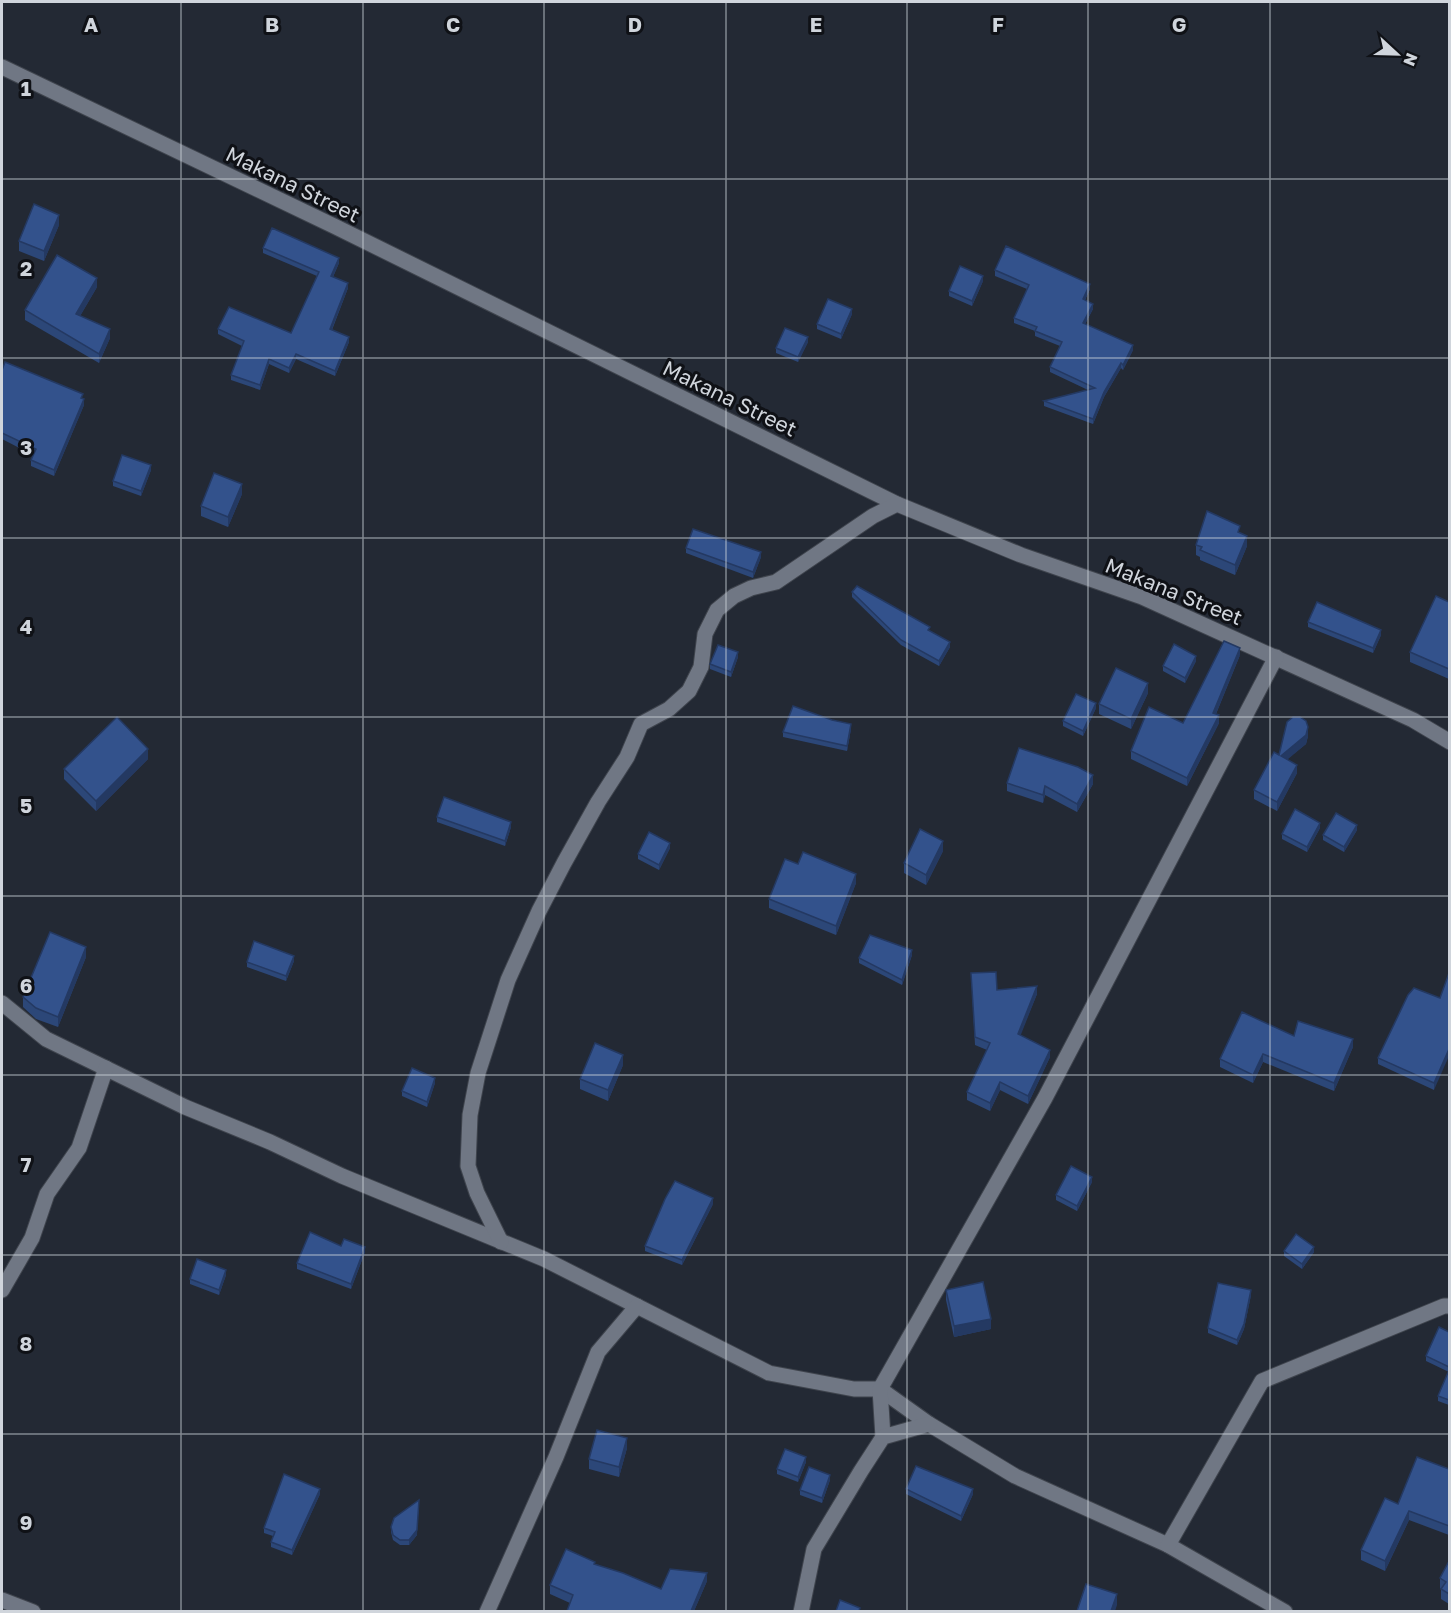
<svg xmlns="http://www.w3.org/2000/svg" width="1451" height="1613" font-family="'Golos Text',sans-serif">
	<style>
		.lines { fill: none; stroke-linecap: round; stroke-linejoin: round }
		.minor-casing { stroke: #3f444d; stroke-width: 17 }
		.minor { stroke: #707784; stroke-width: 15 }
		.wall { fill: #2c4778 }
		.shaded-wall { fill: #243962 }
		.building { fill: #33528c; stroke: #243962; stroke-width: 1.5 }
		.grid { fill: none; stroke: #d0d5dc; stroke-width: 1.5; stroke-opacity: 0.55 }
		.labels { text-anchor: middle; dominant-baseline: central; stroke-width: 6; stroke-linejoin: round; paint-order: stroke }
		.street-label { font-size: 21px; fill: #d0d5dc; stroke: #0f1116 }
		.grid-label { font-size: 20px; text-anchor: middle; font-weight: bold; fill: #d0d5dc; stroke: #0f1116; stroke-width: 6; stroke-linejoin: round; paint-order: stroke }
	</style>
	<rect width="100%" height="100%" fill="#232934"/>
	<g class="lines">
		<g class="minor-casing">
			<g id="minor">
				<path d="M 2,67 L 334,226 L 897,504 L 1021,555 L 1142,597 L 1413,720 L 1450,742"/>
				<path d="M 2,1003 L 46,1039 L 185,1107 L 270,1142 L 342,1176 L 544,1259 L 769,1373 L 854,1389 L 880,1389 L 929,1424 L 1015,1476 L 1168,1545 L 1285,1612"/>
				<path d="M 501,1242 L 477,1193 L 468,1166 L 470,1115 L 478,1073 L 508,980 L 539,911 L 564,863 L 598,802 L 627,757 L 641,724 L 669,709 L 689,691 L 701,667 L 705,634 L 717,610 L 734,596 L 751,588 L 776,582 L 873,516 L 897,504"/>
				<path d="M 2,1290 L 32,1238 L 47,1194 L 79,1148 L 106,1068"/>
				<path d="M 883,1437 L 880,1389 L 1045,1098 L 1276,657"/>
				<path d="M 1168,1545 L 1262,1381 L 1444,1306 L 1450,1306"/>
				<path d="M 2,1600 L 33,1612"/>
				<path d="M 487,1612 L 556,1457 L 598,1352 L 637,1306"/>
				<path d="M 801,1612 L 814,1549 L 861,1471 L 883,1437 L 929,1424"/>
			</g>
		</g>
		<use href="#minor" class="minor"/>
	</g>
	<g class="wall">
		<path d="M 59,225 L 44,261 L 19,251 L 19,241 Z"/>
		<path d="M 263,248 L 339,263 L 333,277 L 348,288 L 332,330 L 349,342 L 335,376 L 296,359 L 289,373 L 269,364 L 260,390 L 231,380 L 231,375 L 242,346 L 218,334 L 218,329 L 291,333 L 317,276 L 263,253 Z"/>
		<path d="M 995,270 L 1090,289 L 1085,300 L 1093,309 L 1085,324 L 1133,350 L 1123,370 L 1121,368 L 1104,397 L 1093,424 L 1044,406 L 1044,401 L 1088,390 L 1050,372 L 1050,367 L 1060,346 L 1035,336 L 1035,331 L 1014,323 L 1014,318 L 1027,289 L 995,276 Z"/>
		<path d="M 983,281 L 972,306 L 949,296 L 949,291 Z"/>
		<path d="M 97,287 L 80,316 L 110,338 L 99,363 L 25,320 L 25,310 Z"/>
		<path d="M 852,314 L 841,339 L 817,329 L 817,324 Z"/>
		<path d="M 808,342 L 798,362 L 776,353 L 776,348 Z"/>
		<path d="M 2,370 L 83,398 L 84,405 L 54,476 L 31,466 L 31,460 L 33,455 L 2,439 Z"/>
		<path d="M 151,470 L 141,496 L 113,486 L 113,481 Z"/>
		<path d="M 242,494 L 228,527 L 201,516 L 201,506 Z"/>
		<path d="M 1240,533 L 1247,546 L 1235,575 L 1200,560 L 1200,557 L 1196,555 L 1196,545 Z"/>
		<path d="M 686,548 L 761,557 L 753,578 L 686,553 Z"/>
		<path d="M 852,592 L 930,631 L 950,647 L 939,666 L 901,645 L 852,597 Z"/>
		<path d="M 1449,602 L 1449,679 L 1410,662 L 1410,652 Z"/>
		<path d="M 1308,622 L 1381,635 L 1373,653 L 1308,627 Z"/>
		<path d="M 1240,655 L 1216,714 L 1219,723 L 1187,786 L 1131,759 L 1131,751 L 1183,723 Z"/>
		<path d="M 738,657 L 731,677 L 710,669 L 710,664 Z"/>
		<path d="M 1196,661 L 1185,683 L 1163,671 L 1163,666 Z"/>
		<path d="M 1148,693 L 1131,729 L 1099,714 L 1099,704 Z"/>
		<path d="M 1096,708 L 1083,736 L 1063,726 L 1063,721 Z"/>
		<path d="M 851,729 L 847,751 L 783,737 L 783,732 Z"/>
		<path d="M 1308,736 L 1306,744 L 1287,759 L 1297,773 L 1277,811 L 1254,799 L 1254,790 L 1279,755 Z"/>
		<path d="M 148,759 L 96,811 L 64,779 L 64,769 Z"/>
		<path d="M 1007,783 L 1093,784 L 1077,812 L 1045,795 L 1043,803 L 1007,791 Z"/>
		<path d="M 437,817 L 511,827 L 505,846 L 437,822 Z"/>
		<path d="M 1320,828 L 1307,852 L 1282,839 L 1282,834 Z"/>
		<path d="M 1357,830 L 1344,852 L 1323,840 L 1323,835 Z"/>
		<path d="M 670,848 L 659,870 L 638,859 L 638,854 Z"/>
		<path d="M 943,851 L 926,885 L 904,873 L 904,863 Z"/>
		<path d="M 798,864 L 856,883 L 836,935 L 769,908 L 769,899 Z"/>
		<path d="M 912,955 L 902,985 L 859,963 L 859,958 Z"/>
		<path d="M 86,957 L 58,1027 L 36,1019 L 23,1007 L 23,997 Z"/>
		<path d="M 294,961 L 286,981 L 247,967 L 247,962 Z"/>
		<path d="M 971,973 L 997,990 L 1037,994 L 1020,1035 L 1050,1057 L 1028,1104 L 1000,1090 L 990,1111 L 967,1100 L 967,1092 L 987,1050 L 975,1045 Z"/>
		<path d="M 1440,998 L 1434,1090 L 1378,1064 L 1378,1058 Z"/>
		<path d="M 1294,1036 L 1353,1047 L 1334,1091 L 1263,1062 L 1253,1083 L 1220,1067 L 1220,1059 Z"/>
		<path d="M 623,1065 L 608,1101 L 580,1089 L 580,1079 Z"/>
		<path d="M 435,1083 L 427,1107 L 402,1096 L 402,1091 Z"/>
		<path d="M 1092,1182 L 1077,1211 L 1056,1200 L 1056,1195 Z"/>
		<path d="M 713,1204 L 682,1265 L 645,1251 L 645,1246 Z"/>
		<path d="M 341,1246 L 365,1252 L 351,1289 L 297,1269 L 297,1263 Z"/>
		<path d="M 1284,1251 L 1314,1252 L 1302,1269 L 1284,1256 Z"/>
		<path d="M 226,1275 L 219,1295 L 190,1284 L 190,1279 Z"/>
		<path d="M 946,1290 L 991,1329 L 954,1337 L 946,1300 Z"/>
		<path d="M 1251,1295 L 1244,1329 L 1237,1345 L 1208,1333 L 1208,1328 Z"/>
		<path d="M 1449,1332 L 1449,1405 L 1438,1401 L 1438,1396 L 1449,1372 L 1426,1361 L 1426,1356 Z"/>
		<path d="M 627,1448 L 619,1477 L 589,1469 L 589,1459 Z"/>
		<path d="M 806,1462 L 798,1482 L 777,1474 L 777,1469 Z"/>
		<path d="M 1449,1469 L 1449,1535 L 1409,1520 L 1385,1571 L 1361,1560 L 1361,1550 L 1398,1504 Z"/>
		<path d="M 830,1480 L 822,1503 L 800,1495 L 800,1490 Z"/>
		<path d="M 906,1489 L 973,1494 L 961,1521 L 906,1494 Z"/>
		<path d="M 320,1494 L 292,1555 L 271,1547 L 271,1542 L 273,1536 L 264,1533 L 264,1528 Z"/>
		<path d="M 391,1527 L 417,1535 L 409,1545 L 400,1545 L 393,1540 L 391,1532 Z"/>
		<path d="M 1449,1561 L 1449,1604 L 1441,1599 L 1441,1589 L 1440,1588 L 1440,1578 Z"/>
		<path d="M 595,1564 L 661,1589 L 707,1581 L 694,1611 L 570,1603 L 550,1594 L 550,1585 Z"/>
	</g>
	<g class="shaded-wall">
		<path d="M 59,215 L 59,225 L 44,261 L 44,251 Z"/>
		<path d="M 339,258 L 339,263 L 331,281 L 331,276 Z"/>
		<path d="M 983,276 L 983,281 L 972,306 L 972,301 Z"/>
		<path d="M 97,278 L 97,287 L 76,323 L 76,314 Z"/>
		<path d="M 348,283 L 348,288 L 330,334 L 330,329 Z"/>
		<path d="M 1090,284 L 1090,289 L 1083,304 L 1083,299 Z"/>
		<path d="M 1093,304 L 1093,309 L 1083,328 L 1083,323 Z"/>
		<path d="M 852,309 L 852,314 L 841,339 L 841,334 Z"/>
		<path d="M 110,329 L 110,338 L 99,363 L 99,354 Z"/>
		<path d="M 349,337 L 349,342 L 335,376 L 335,371 Z"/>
		<path d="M 808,337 L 808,342 L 798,362 L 798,357 Z"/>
		<path d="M 1133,345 L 1133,350 L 1123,370 L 1123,365 Z"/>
		<path d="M 296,354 L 296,359 L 289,373 L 289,368 Z"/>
		<path d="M 269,359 L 269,364 L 260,390 L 260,385 Z"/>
		<path d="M 1121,363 L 1121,368 L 1104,397 L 1093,424 L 1093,419 L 1104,392 Z"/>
		<path d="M 84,399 L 84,405 L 54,476 L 54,470 Z"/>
		<path d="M 151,465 L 151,470 L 141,496 L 141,491 Z"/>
		<path d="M 242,484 L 242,494 L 228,527 L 228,517 Z"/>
		<path d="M 1247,536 L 1247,546 L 1235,575 L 1235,565 Z"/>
		<path d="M 761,552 L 761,557 L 753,578 L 753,572 Z"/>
		<path d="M 1381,630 L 1381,635 L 1373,653 L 1373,648 Z"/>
		<path d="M 950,642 L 950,647 L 939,666 L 939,661 Z"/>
		<path d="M 1240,648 L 1240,655 L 1213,721 L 1213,713 Z"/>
		<path d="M 738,652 L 738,657 L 731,677 L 731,672 Z"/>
		<path d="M 1196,656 L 1196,661 L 1185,683 L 1185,678 Z"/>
		<path d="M 1148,683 L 1148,693 L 1131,729 L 1131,719 Z"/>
		<path d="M 1096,703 L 1096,708 L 1083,736 L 1083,731 Z"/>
		<path d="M 1219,715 L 1219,723 L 1187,786 L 1187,778 Z"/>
		<path d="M 851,724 L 851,729 L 847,751 L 847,746 Z"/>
		<path d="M 1308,727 L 1308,736 L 1306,744 L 1281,765 L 1281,756 Z"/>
		<path d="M 148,749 L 148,759 L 96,811 L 96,801 Z"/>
		<path d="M 1297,765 L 1297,773 L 1277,811 L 1277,802 Z"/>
		<path d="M 1093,775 L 1093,784 L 1077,812 L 1077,804 Z"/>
		<path d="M 1045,786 L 1045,795 L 1043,803 L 1043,795 Z"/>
		<path d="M 511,822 L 511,827 L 505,846 L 505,841 Z"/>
		<path d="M 1320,823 L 1320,828 L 1307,852 L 1307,847 Z"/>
		<path d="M 1357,825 L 1357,830 L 1344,852 L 1344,847 Z"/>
		<path d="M 943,841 L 943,851 L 926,885 L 926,875 Z"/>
		<path d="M 670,843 L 670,848 L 659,870 L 659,865 Z"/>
		<path d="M 856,874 L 856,883 L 836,935 L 836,926 Z"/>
		<path d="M 86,947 L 86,957 L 58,1027 L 58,1017 Z"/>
		<path d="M 912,950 L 912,955 L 902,985 L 902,980 Z"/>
		<path d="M 294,956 L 294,961 L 286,981 L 286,976 Z"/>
		<path d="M 1037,986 L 1037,994 L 1018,1042 L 1018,1034 Z"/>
		<path d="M 1353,1039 L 1353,1047 L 1334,1091 L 1334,1083 Z"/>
		<path d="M 1449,1049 L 1449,1056 L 1434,1090 L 1434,1083 Z"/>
		<path d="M 1050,1050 L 1050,1057 L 1028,1104 L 1028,1096 Z"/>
		<path d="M 1263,1054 L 1263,1062 L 1253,1083 L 1253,1075 Z"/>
		<path d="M 623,1055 L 623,1065 L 608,1101 L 608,1090 Z"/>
		<path d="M 435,1078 L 435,1083 L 427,1107 L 427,1102 Z"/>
		<path d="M 1000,1082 L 1000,1090 L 990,1111 L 990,1103 Z"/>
		<path d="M 1092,1177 L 1092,1182 L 1077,1211 L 1077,1206 Z"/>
		<path d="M 713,1198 L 713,1204 L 682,1265 L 682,1260 Z"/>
		<path d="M 365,1247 L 365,1252 L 351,1289 L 351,1284 Z"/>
		<path d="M 1314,1247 L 1314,1252 L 1302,1269 L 1302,1264 Z"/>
		<path d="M 226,1270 L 226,1275 L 219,1295 L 219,1290 Z"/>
		<path d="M 1251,1290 L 1251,1295 L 1244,1329 L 1237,1345 L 1237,1340 Z"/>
		<path d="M 991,1319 L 991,1329 L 954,1337 L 954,1326 Z"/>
		<path d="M 627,1438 L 627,1448 L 619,1477 L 619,1467 Z"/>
		<path d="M 806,1457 L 806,1462 L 798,1482 L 798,1477 Z"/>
		<path d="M 830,1475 L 830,1480 L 822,1503 L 822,1498 Z"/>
		<path d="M 320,1489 L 320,1494 L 292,1555 L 292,1550 Z"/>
		<path d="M 973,1489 L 973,1494 L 961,1521 L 961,1516 Z"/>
		<path d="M 419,1500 L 417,1535 L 409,1545 L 409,1540 Z"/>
		<path d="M 1409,1511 L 1409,1520 L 1385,1571 L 1385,1561 Z"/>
		<path d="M 707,1573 L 707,1581 L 694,1611 L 691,1611 Z"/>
		<path d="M 1117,1594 L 1117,1605 L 1115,1611 L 1111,1611 Z"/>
	</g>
	<g class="building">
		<path d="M 34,204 L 59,215 L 44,251 L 19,241 Z"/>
		<path d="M 272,228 L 339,258 L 331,276 L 348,283 L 330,329 L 349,337 L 335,371 L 296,354 L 289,368 L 269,359 L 260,385 L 231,375 L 244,341 L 218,329 L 229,307 L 291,333 L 319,272 L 263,248 Z"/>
		<path d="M 1006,246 L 1090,284 L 1083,299 L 1093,304 L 1083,323 L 1133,345 L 1123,365 L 1121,363 L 1104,392 L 1093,419 L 1044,401 L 1095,388 L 1050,367 L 1062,342 L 1035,331 L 1037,327 L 1014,318 L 1029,285 L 995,270 Z"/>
		<path d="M 57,255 L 97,278 L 76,314 L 110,329 L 99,354 L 25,310 Z"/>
		<path d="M 960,266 L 983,276 L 972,301 L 949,291 Z"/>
		<path d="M 828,299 L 852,309 L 841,334 L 817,324 Z"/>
		<path d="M 785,328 L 808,337 L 798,357 L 776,348 Z"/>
		<path d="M 5,362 L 83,394 L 81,398 L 84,399 L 54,470 L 31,460 L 36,449 L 2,433 L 2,370 Z"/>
		<path d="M 122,455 L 151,465 L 141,491 L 113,481 Z"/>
		<path d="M 214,473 L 242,484 L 228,517 L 201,506 Z"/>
		<path d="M 1207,511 L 1240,526 L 1238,532 L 1247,536 L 1235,565 L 1200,550 L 1202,547 L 1196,545 Z"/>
		<path d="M 693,529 L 761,552 L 753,572 L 686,548 Z"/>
		<path d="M 857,586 L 930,627 L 928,630 L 950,642 L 939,661 L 901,640 L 852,592 Z"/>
		<path d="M 1436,596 L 1449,602 L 1449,669 L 1410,652 Z"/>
		<path d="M 1317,602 L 1381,630 L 1373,648 L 1308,622 Z"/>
		<path d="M 1224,641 L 1240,648 L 1213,713 L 1219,715 L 1187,778 L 1131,751 L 1149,707 L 1183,723 Z"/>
		<path d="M 1174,644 L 1196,656 L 1185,678 L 1163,666 Z"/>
		<path d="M 718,645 L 738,652 L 731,672 L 710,664 Z"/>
		<path d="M 1116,668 L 1148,683 L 1131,719 L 1099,704 Z"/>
		<path d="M 1076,694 L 1096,703 L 1083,731 L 1063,721 Z"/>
		<path d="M 793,706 L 832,720 L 851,724 L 847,746 L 783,732 Z"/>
		<path d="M 117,717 L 148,749 L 96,801 L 64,769 Z"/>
		<path d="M 1293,717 L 1300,717 L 1306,721 L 1308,727 L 1306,735 L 1281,756 L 1297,765 L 1277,802 L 1254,790 L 1274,752 L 1279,755 L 1287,722 Z"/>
		<path d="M 1019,748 L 1078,767 L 1093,775 L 1077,804 L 1045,786 L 1043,795 L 1007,783 Z"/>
		<path d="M 444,797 L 511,822 L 505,841 L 437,817 Z"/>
		<path d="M 1295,809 L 1320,823 L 1307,847 L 1282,834 Z"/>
		<path d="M 1336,813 L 1357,825 L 1344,847 L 1323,835 Z"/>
		<path d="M 920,829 L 943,841 L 926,875 L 904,863 Z"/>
		<path d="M 649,832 L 670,843 L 659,865 L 638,854 Z"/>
		<path d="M 803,852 L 856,874 L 836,926 L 769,899 L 785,859 L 798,864 Z"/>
		<path d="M 50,932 L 86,947 L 58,1017 L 36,1008 L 23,997 Z"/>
		<path d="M 870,935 L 912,950 L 902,980 L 859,958 Z"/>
		<path d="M 254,941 L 294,956 L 286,976 L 247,962 Z"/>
		<path d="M 996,972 L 997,990 L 1037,986 L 1018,1034 L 1050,1050 L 1028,1096 L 1000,1082 L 990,1103 L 967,1092 L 990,1043 L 975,1037 L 971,973 Z"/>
		<path d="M 1449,973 L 1449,1049 L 1434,1083 L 1378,1058 L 1408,995 L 1414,988 L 1440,998 Z"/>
		<path d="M 1242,1012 L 1294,1036 L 1298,1021 L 1353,1039 L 1334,1083 L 1263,1054 L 1253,1075 L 1220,1059 Z"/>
		<path d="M 595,1043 L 623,1055 L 608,1090 L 580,1079 Z"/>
		<path d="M 412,1068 L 435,1078 L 427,1102 L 402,1091 Z"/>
		<path d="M 1071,1166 L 1092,1177 L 1077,1206 L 1056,1195 Z"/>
		<path d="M 675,1181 L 713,1198 L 682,1260 L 645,1246 L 665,1199 Z"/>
		<path d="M 310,1232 L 341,1246 L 344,1239 L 365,1247 L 351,1284 L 297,1263 Z"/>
		<path d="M 1296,1234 L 1314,1247 L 1302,1264 L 1284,1251 Z"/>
		<path d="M 197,1259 L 226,1270 L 219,1290 L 190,1279 Z"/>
		<path d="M 983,1282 L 991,1319 L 954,1326 L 946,1290 Z"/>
		<path d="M 1218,1283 L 1251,1290 L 1244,1324 L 1237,1340 L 1208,1328 Z"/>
		<path d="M 1439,1327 L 1449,1332 L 1449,1367 L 1426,1356 Z"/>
		<path d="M 1449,1370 L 1449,1400 L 1438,1396 Z"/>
		<path d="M 597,1430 L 627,1438 L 619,1467 L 589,1459 Z"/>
		<path d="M 785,1449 L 806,1457 L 798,1477 L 777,1469 Z"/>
		<path d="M 1417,1457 L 1449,1469 L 1449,1526 L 1409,1511 L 1385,1561 L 1361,1550 L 1385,1498 L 1398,1504 Z"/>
		<path d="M 916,1466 L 973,1489 L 961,1516 L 906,1489 Z"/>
		<path d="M 809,1467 L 830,1475 L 822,1498 L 800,1490 Z"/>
		<path d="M 284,1474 L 320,1489 L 292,1550 L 271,1542 L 275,1532 L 264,1528 Z"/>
		<path d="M 419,1500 L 417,1530 L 409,1540 L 400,1540 L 393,1535 L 391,1527 L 394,1518 Z"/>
		<path d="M 566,1549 L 595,1562 L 594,1564 L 623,1573 L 661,1589 L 670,1569 L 707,1573 L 691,1611 L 567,1611 L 573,1595 L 550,1585 Z"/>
		<path d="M 1449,1561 L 1449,1594 L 1441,1589 L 1446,1582 L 1440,1578 Z"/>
		<path d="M 1086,1584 L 1117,1594 L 1111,1611 L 1077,1611 Z"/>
		<path d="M 840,1600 L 860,1608 L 859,1611 L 836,1611 Z"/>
	</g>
	<path class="grid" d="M 181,2 L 181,1612M 363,2 L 363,1612M 544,2 L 544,1612M 726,2 L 726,1612M 907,2 L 907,1612M 1088,2 L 1088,1612M 1270,2 L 1270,1612M 2,179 L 1450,179M 2,358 L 1450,358M 2,538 L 1450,538M 2,717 L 1450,717M 2,896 L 1450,896M 2,1075 L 1450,1075M 2,1255 L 1450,1255M 2,1434 L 1450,1434"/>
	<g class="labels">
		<g class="street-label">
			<text transform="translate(293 184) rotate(26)">Makana Street</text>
			<text transform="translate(730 398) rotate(26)">Makana Street</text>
			<text transform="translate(1174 591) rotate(22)">Makana Street</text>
		</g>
	</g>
	<g class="grid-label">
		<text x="91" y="32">A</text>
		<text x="272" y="32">B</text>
		<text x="453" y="32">C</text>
		<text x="635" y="32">D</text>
		<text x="816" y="32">E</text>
		<text x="998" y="32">F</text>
		<text x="1179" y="32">G</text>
		<text x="26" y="96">1</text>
		<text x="26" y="276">2</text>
		<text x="26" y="455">3</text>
		<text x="26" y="634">4</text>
		<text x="26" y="813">5</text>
		<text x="26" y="993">6</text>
		<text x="26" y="1172">7</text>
		<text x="26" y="1351">8</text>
		<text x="26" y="1530">9</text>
	</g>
	<rect width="1451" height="1613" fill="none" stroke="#d0d5dc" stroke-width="6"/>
	<g transform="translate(1397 54) rotate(112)" stroke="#0f1116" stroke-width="4.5" paint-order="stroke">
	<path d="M0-4.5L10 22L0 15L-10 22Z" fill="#d0d5dc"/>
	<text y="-9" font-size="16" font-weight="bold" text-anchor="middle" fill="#d0d5dc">N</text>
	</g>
</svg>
